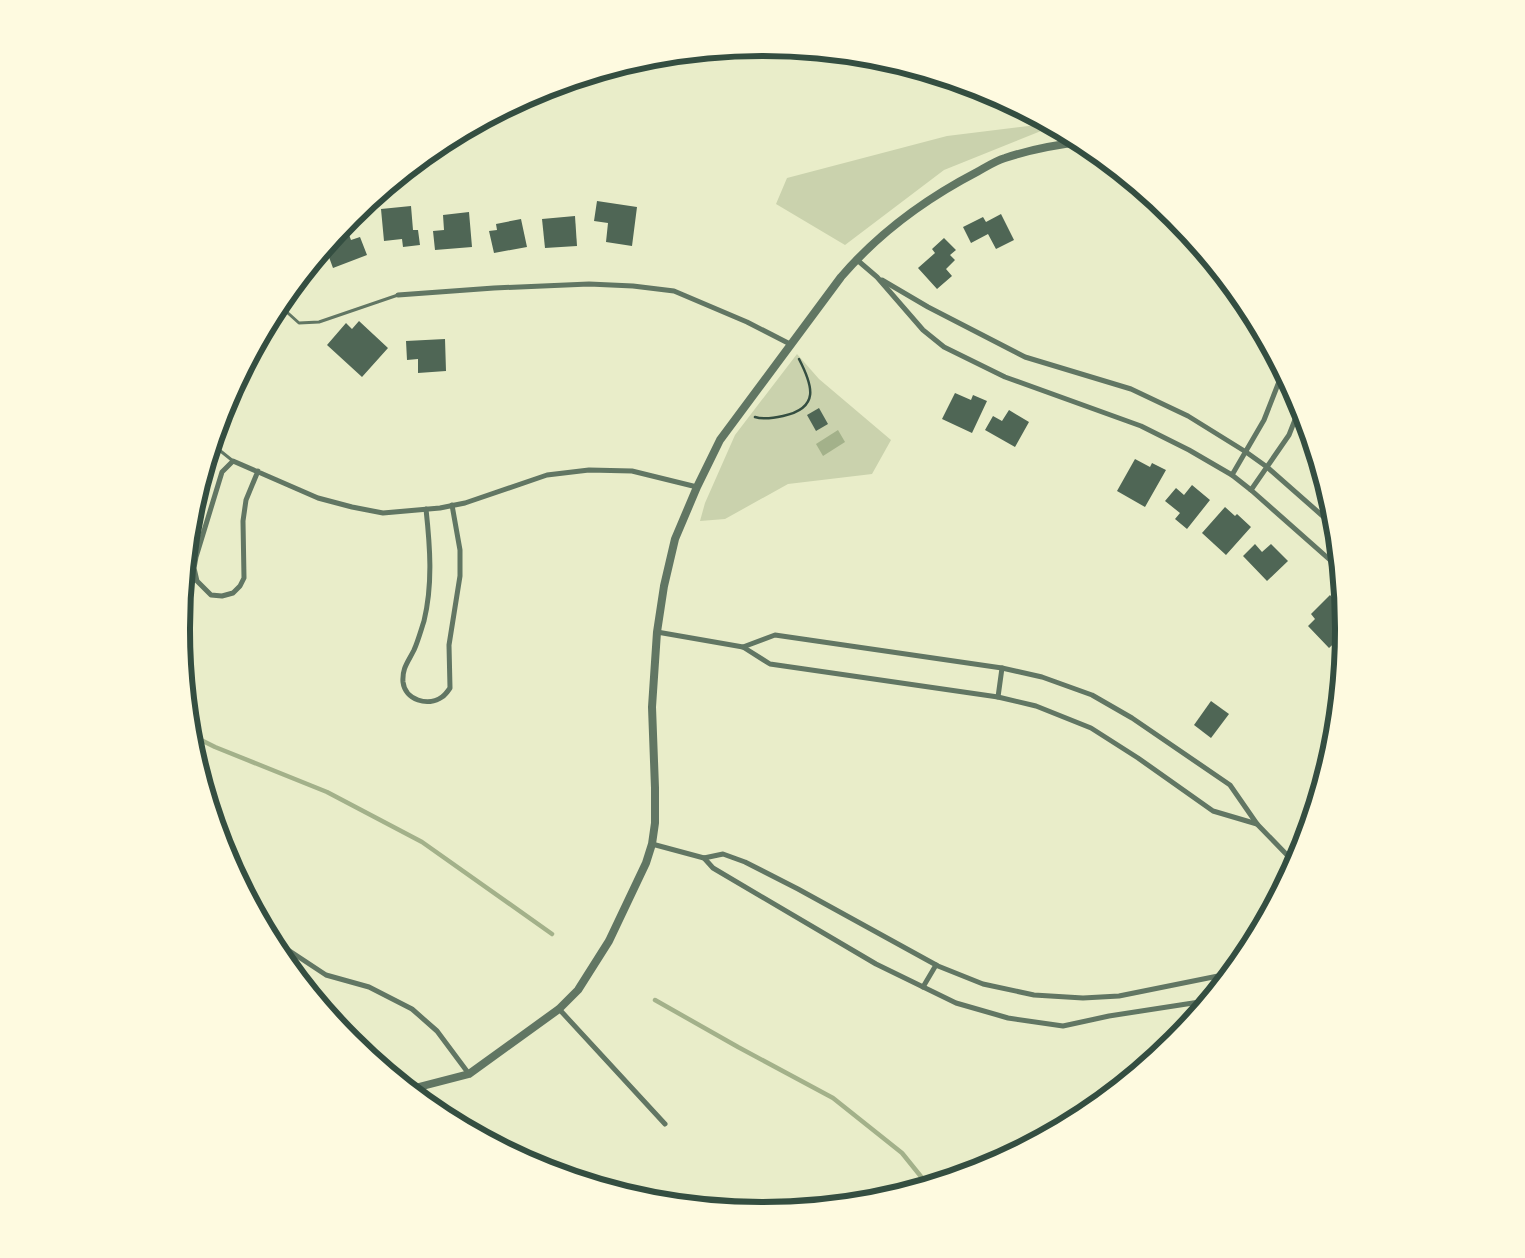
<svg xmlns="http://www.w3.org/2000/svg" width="1525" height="1258" font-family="'DM Sans',sans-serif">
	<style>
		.green { fill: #cad2ad }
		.water { fill: #a3b18a }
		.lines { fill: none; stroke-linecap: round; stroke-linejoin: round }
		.stream { stroke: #a3b18a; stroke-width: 4.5 }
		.building { fill: #4f6655 }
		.path { stroke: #344e41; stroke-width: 2.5 }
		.service { stroke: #617663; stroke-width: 3 }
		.minor { stroke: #617663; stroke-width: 5 }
		.tertiary { stroke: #617663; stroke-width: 8 }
		.rim { fill: none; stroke: #344e41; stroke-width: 6 }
	</style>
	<rect width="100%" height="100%" fill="#e9edc9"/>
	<g class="green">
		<path d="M 1045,124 L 1053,128 L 1041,131 L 944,170 L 845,245 L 776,204 L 787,178 L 947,136 Z"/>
		<path d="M 797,354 L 819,379 L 891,440 L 872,474 L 788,484 L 725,519 L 700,521 L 705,503 L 735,435 Z"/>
	</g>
	<path class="water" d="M 838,430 L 845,442 L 823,456 L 816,444 Z"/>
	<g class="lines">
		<g class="stream">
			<path d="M 191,735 L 215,747 L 327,792 L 422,842 L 552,934"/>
			<path d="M 655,1000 L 738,1047 L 833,1098 L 902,1153 L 927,1184"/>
		</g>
	</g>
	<g class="building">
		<path d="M 597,201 L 637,207 L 632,246 L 606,242 L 608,223 L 594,221 Z"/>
		<path d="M 411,206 L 413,230 L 418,230 L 420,245 L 403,247 L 402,239 L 384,241 L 381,209 Z"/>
		<path d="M 469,212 L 472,247 L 435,250 L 433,231 L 444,230 L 443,215 Z"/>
		<path d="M 1001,214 L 1014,240 L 996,249 L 988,234 L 971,243 L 963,227 L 983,217 L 986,222 Z"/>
		<path d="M 575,216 L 577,246 L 545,248 L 542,219 Z"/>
		<path d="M 521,219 L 527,247 L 494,253 L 489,231 L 497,230 L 496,224 Z"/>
		<path d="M 348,232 L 351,240 L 360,237 L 367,255 L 333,268 L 326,249 L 336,236 Z"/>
		<path d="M 944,238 L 956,250 L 950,255 L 955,260 L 946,269 L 952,276 L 937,289 L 918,268 L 935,253 L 932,249 Z"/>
		<path d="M 359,321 L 388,348 L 362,377 L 327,345 L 346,323 L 352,329 Z"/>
		<path d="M 445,339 L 446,371 L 418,373 L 418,359 L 407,360 L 406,341 Z"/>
		<path d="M 955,393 L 971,400 L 973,395 L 987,401 L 972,433 L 942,419 Z"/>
		<path d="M 819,408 L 828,424 L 816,431 L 807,415 Z"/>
		<path d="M 1009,410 L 1029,422 L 1015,447 L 985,430 L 993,416 L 1002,421 Z"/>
		<path d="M 1135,459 L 1150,467 L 1152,463 L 1166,470 L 1145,507 L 1117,491 Z"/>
		<path d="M 1192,485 L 1210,500 L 1187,529 L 1175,519 L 1180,513 L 1165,501 L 1176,488 L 1184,495 Z"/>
		<path d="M 1225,507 L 1235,516 L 1237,514 L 1251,527 L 1226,555 L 1202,533 Z"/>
		<path d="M 1255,544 L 1262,552 L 1271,544 L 1288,561 L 1267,581 L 1243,556 Z"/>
		<path d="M 1330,595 L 1341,607 L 1337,611 L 1343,617 L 1344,629 L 1344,634 L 1329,648 L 1308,626 L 1315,619 L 1311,614 Z"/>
		<path d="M 1211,701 L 1229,714 L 1211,738 L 1194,725 Z"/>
	</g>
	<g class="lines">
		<path class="path" d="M 755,417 C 764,420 774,418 783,416 C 820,408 813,386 799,359"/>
		<g class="service">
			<path d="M 279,305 L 299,323 L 319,322 L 398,295"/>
			<path d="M 213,445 L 233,461"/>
		</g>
		<g class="minor">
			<path d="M 856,259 L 877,277 L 923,330 L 944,347 L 1005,377 L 1141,426 L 1189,450 L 1232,475 L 1251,490 L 1338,567"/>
			<path d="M 882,280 L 928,307 L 1025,357 L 1131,389 L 1188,416 L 1246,452 L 1267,467 L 1334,526"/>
			<path d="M 398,295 L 494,288 L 589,284 L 633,286 L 674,291 L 747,322 L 790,344"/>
			<path d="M 258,471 L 246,500 L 243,521 L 244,578 L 240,586 L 233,593 L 222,596 L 211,595 L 197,581 L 194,568 L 196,557 L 222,472 L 233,461 L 318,498 L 352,507 L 383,513 L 440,508 L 465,503 L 547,475 L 589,470 L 632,471 L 697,487"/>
			<path d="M 1232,475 L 1264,420 L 1282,374"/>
			<path d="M 1251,490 L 1289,435 L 1300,407"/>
			<path d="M 426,509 C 430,546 433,584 424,621 C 421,630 418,641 414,650 C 408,662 402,668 403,682 C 405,700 428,707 442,697 C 445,695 448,691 450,688 L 449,645 L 460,576 L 460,550 L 452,505"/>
			<path d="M 657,632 L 743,647 L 770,664 L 998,697 L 1036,706 L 1091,728 L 1138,758 L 1213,811 L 1257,824"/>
			<path d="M 743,647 L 775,635 L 1002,668 L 1042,677 L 1092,695 L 1132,718 L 1230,785 L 1257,824 L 1289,857 L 1293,863"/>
			<path d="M 998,697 L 1002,668"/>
			<path d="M 652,844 L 704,858 L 723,854 L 745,862 L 798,889 L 938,966 L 983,984 L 1034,995 L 1083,998 L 1119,996 L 1228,974"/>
			<path d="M 704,858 L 713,868 L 876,964 L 956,1003 L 1008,1018 L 1063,1026 L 1109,1016 L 1206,1001"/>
			<path d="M 273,940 L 326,975 L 369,987 L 412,1009 L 437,1031 L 469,1074"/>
			<path d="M 923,987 L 936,965"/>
			<path d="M 559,1009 L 665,1124"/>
		</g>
		<path class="tertiary" d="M 411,1089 L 469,1074 L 559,1009 L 578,990 L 609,941 L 646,863 L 652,844 L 655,823 L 655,788 L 652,707 L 657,632 L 664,586 L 675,539 L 697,487 L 720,440 L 841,277 C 878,234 927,198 977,172 C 986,167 995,161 1005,158 C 1029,150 1054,145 1080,142"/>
	</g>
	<path d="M0 0H1525V1258H0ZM762 56H763A572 572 0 0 1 1335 628V630A572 572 0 0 1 763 1202H762A572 572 0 0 1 190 630V628A572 572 0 0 1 762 56Z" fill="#fefae0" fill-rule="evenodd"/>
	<path class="rim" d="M762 56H763A572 572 0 0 1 1335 628V630A572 572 0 0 1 763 1202H762A572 572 0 0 1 190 630V628A572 572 0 0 1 762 56Z"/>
</svg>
